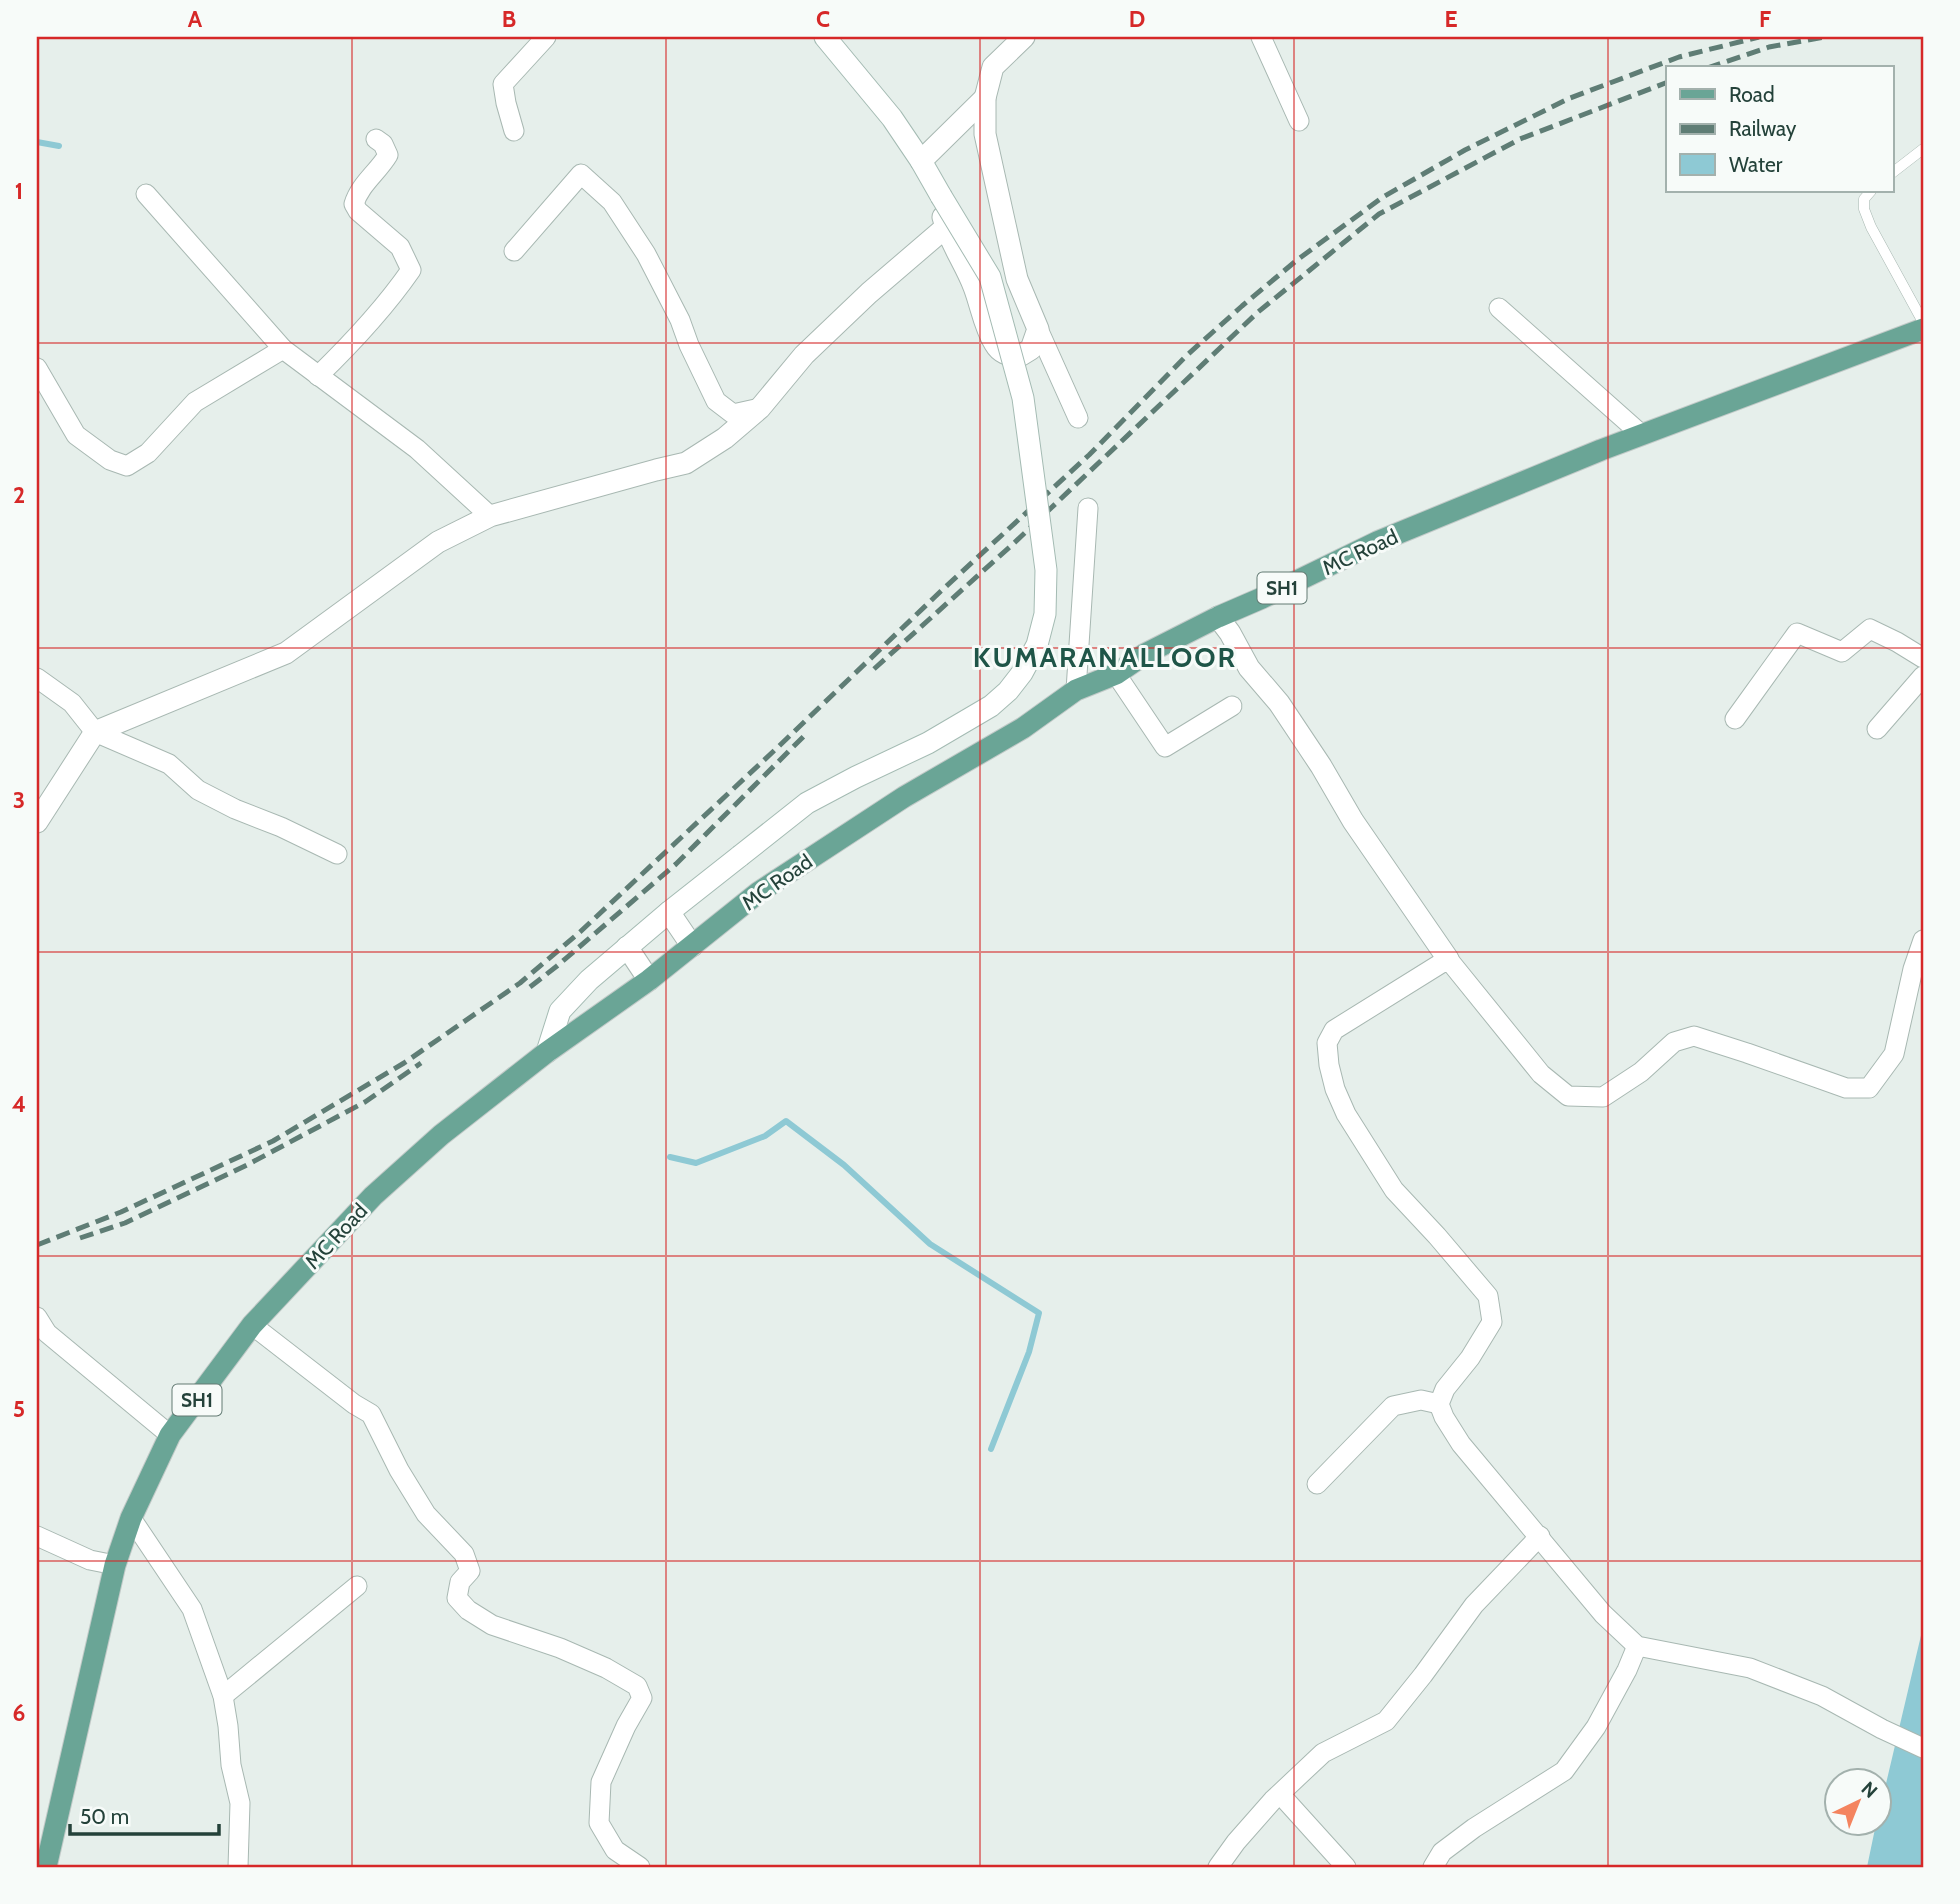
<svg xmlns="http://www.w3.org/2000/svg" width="1960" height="1904" font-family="Cabin,sans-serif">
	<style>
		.water { fill: #8ec9d4 }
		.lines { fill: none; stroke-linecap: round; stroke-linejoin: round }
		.stream { stroke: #8ec9d4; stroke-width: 6 }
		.service-casing { stroke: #a8b8b2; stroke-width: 11 }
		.minor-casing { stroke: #a8b8b2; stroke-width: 21 }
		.tertiary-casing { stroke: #a8b8b2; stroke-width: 23 }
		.secondary-casing { stroke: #a4bbb3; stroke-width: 23 }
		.primary-casing { stroke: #c2cac8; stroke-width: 23 }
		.service { stroke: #fff; stroke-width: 10 }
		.minor { stroke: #fff; stroke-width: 19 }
		.tertiary { stroke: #fff; stroke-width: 21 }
		.secondary { stroke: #fff; stroke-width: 21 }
		.primary { stroke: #6aa596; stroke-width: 21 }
		.rail { stroke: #5f7d75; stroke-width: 5; stroke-dasharray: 14 7; stroke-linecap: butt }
		.secondary-bridge-casing { stroke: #a4bbb3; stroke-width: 23; stroke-linecap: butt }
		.secondary-bridge { stroke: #fff; stroke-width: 21 }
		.grid { fill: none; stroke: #d62828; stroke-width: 2; stroke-opacity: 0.55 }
		.labels { text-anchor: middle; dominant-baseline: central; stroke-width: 6; stroke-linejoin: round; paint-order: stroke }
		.shield { fill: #f7fbf9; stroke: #637a73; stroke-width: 2 }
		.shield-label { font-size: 19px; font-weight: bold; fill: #24423a }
		.street-label { font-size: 21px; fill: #24423a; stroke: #f7fbf9 }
		.district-label { font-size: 28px; font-weight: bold; letter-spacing: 2px; fill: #1f5548; stroke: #f7fbf9 }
		.neatline { fill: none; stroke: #d62828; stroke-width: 2.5 }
		.grid-label { font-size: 23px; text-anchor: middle; font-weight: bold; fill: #d62828 }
	</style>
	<rect width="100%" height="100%" fill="#e6efeb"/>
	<path class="water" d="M 1923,1627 L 1923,1867 L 1867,1867 L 1876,1824 L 1880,1824 L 1880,1809 Z"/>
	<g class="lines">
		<g class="stream">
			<path d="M 37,142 L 59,146"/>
			<path d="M 670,1157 L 696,1163 L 765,1136 L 786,1121 L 844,1165 L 930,1244 L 1039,1313 L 1029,1352 L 991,1449"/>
		</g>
		<g class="service-casing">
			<g id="service">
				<path d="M 1892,173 L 1923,149"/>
				<path d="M 1871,191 L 1864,199 L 1864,209 L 1871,227 L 1923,322"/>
			</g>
		</g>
		<g class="minor-casing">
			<g id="minor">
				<path d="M 1261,37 L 1299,121"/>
				<path d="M 514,131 L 506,103 L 503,84 L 546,37"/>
				<path d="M 146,194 L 283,349 L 417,449 L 490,516"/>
				<path d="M 514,251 L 581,174 L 612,202 L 646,254 L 680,320 L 689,345 L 716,401 L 733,414 L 760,408"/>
				<path d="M 1499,308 L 1642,435"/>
				<path d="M 1038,329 L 1078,418"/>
				<path d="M 37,368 L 76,435 L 110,460 L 127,466 L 148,453 L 195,402 L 283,349"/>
				<path d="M 318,376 C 352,343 384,309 411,270 L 400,247 L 358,211 L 354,204 C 360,184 378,172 388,155 L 383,144 L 376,139"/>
				<path d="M 1116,674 L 1165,747 L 1232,706"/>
				<path d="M 37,678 L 72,703 L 95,732 L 169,764 L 198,790 L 235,809 L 281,827 L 337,854"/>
				<path d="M 1076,690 L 1088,508"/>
				<path d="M 1735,719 L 1797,633 L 1842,652 L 1870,629 L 1897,642 L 1923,658"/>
				<path d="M 1877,729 L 1923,676"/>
				<path d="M 1923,940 L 1913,969 L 1894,1054 L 1869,1088 L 1846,1088 L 1747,1053 L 1694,1036 L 1674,1042 L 1641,1072 L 1603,1097 L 1568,1096 L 1541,1074 L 1448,959 L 1334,1030 L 1327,1043 L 1329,1065 L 1335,1089 L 1346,1114 L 1394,1190 L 1437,1236 L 1488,1296 L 1492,1322 L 1470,1358 L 1445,1389 L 1439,1404 L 1444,1417 L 1461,1444 L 1603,1614 L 1637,1646 L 1750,1668 L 1822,1696 L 1882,1729 L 1923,1748"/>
				<path d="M 37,1317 L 47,1333 L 170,1435"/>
				<path d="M 252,1325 L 354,1404 L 371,1414 L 399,1470 L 426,1514 L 464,1554 L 470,1571 L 460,1582 L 457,1598 L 468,1610 L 492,1625 L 560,1648 L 606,1668 L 637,1686 L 642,1698 L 626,1726 L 601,1782 L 599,1823 L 615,1850 L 640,1867"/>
				<path d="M 1317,1484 L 1393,1406 L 1421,1400 L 1439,1404"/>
				<path d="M 131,1518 L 192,1609 L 223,1696 L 228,1726 L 231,1765 L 240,1803 L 238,1867"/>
				<path d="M 37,1536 L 90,1560 L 115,1565"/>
				<path d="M 223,1696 L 357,1586"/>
				<path d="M 1280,1794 L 1346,1867"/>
				<path d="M 1218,1867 L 1236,1842 L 1273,1800 L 1323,1753 L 1386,1721 L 1423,1675 L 1474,1605 L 1540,1536"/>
				<path d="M 1433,1867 L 1442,1852 L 1474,1828 L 1564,1771 L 1596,1727 L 1627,1670 L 1637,1646"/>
			</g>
		</g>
		<g class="tertiary-casing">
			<g id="tertiary">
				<path d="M 921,161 L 985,98"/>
				<path d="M 943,217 C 949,242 965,263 974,287 C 981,305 984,327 995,344 C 1000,353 1008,355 1018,357 L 1031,349 L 1038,329 L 1017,279 L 985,134 L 985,98 L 993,67 L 1024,37"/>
				<path d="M 1218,617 L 1230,633 L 1249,668 L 1279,703 L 1321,766 L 1353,821 L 1448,959"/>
				<path d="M 37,822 L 95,732 L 286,653 L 438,542 L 490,516 L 656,470 L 686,463 L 725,438 L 760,408 L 804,355 L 869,293 L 946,227"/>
				<path d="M 669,912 L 692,946"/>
				<path d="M 627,947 L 649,980"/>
			</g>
		</g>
		<g class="secondary-casing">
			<g id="secondary">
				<path d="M 825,37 L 892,118 L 921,161 L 941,196"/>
				<path d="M 547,1052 L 560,1011 L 589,980 L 669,912 L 740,856"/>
			</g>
		</g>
		<g class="primary-casing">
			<path id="primary" d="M 46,1867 L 115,1565 L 131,1518 L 170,1435 L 252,1325 L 373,1196 L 441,1135 L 547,1052 L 649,980 L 759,892 L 904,797 L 1023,728 L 1076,690 L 1116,674 L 1145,654 L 1218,617 L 1262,598 L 1377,542 L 1601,450 L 1923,329"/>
		</g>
		<use href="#service" class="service"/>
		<use href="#minor" class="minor"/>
		<use href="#tertiary" class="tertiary"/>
		<use href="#secondary" class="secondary"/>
		<use href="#primary" class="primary"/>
		<g class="rail">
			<path d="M 1707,68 L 1769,47 L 1824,37"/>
			<path d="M 874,669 L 1013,544 L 1258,312 L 1379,214 L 1520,139 L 1668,82"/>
			<path d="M 530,987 L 557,966 L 676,864 L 806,734"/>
			<path d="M 80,1238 L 125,1223 L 247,1165 L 365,1102 L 421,1063"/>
			<path d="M 37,1245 L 121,1212 L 273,1141 L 404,1063 L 520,983 L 580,932 L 777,748 L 941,591 L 1089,455 L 1186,356 L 1242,306 L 1297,260 L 1383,197 L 1465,150 L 1570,98 L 1679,57 L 1759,37"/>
		</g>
		<g class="secondary-bridge-casing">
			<path id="secondary-bridge" d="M 740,856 L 807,803 L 856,777 L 928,743 L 991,706 L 1008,691 L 1022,673 L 1037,645 L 1045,614 L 1046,570 L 1023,398 L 990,277 L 941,196"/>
		</g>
		<use href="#secondary-bridge" class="secondary-bridge"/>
	</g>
	<path class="grid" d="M 352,37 L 352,1867M 666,37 L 666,1867M 980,37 L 980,1867M 1294,37 L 1294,1867M 1608,37 L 1608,1867M 37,343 L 1923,343M 37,648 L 1923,648M 37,952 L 1923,952M 37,1256 L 1923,1256M 37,1561 L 1923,1561"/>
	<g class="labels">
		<g class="shield">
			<rect x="1257.5" y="572.5" width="49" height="31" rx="5"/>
			<rect x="172.5" y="1384.5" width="49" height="31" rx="5"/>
		</g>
		<g class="shield-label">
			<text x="1282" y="588">SH1</text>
			<text x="197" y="1400">SH1</text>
		</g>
		<g class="street-label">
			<text transform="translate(1360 552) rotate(-25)">MC Road</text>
			<text transform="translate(777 882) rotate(-35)">MC Road</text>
			<text transform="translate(336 1236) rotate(-47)">MC Road</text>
		</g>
		<g class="district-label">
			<text x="1105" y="657">KUMARANALLOOR</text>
		</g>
	</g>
	<rect width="1960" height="1904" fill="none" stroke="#f7fbf9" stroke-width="77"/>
	<rect x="1666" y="66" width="228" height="126" fill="#f7fbf9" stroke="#a3b1ad" stroke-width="2"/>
	<rect x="1680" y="89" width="35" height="10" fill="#6aa596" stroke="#a3b1ad" stroke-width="2"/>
	<text x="1729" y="102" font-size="21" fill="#24423a">Road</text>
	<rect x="1680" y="124" width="35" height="10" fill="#5f7d75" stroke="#a3b1ad" stroke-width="2"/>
	<text x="1729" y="136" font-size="21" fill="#24423a">Railway</text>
	<rect x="1680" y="154" width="35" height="21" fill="#8ec9d4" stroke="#a3b1ad" stroke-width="2"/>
	<text x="1729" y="172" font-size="21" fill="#24423a">Water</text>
	<g transform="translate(1858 1802) rotate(43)"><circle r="33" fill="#f7fbf9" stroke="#a3b1ad" stroke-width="2"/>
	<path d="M0-5L12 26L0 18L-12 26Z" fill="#f4845f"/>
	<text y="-10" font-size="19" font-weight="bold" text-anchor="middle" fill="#24423a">N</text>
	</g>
	<path d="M70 1824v10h149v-10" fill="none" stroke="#24423a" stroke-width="3.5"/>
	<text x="80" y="1824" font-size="21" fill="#24423a" stroke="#f7fbf9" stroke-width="5" paint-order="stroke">50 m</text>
	<rect x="38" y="38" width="1884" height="1828" class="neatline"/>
	<g class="grid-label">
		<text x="195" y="27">A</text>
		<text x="509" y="27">B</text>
		<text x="823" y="27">C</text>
		<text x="1137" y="27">D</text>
		<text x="1451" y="27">E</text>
		<text x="1765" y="27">F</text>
		<text x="19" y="199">1</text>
		<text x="19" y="503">2</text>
		<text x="19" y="808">3</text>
		<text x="19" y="1112">4</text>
		<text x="19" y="1417">5</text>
		<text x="19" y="1721">6</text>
	</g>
</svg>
